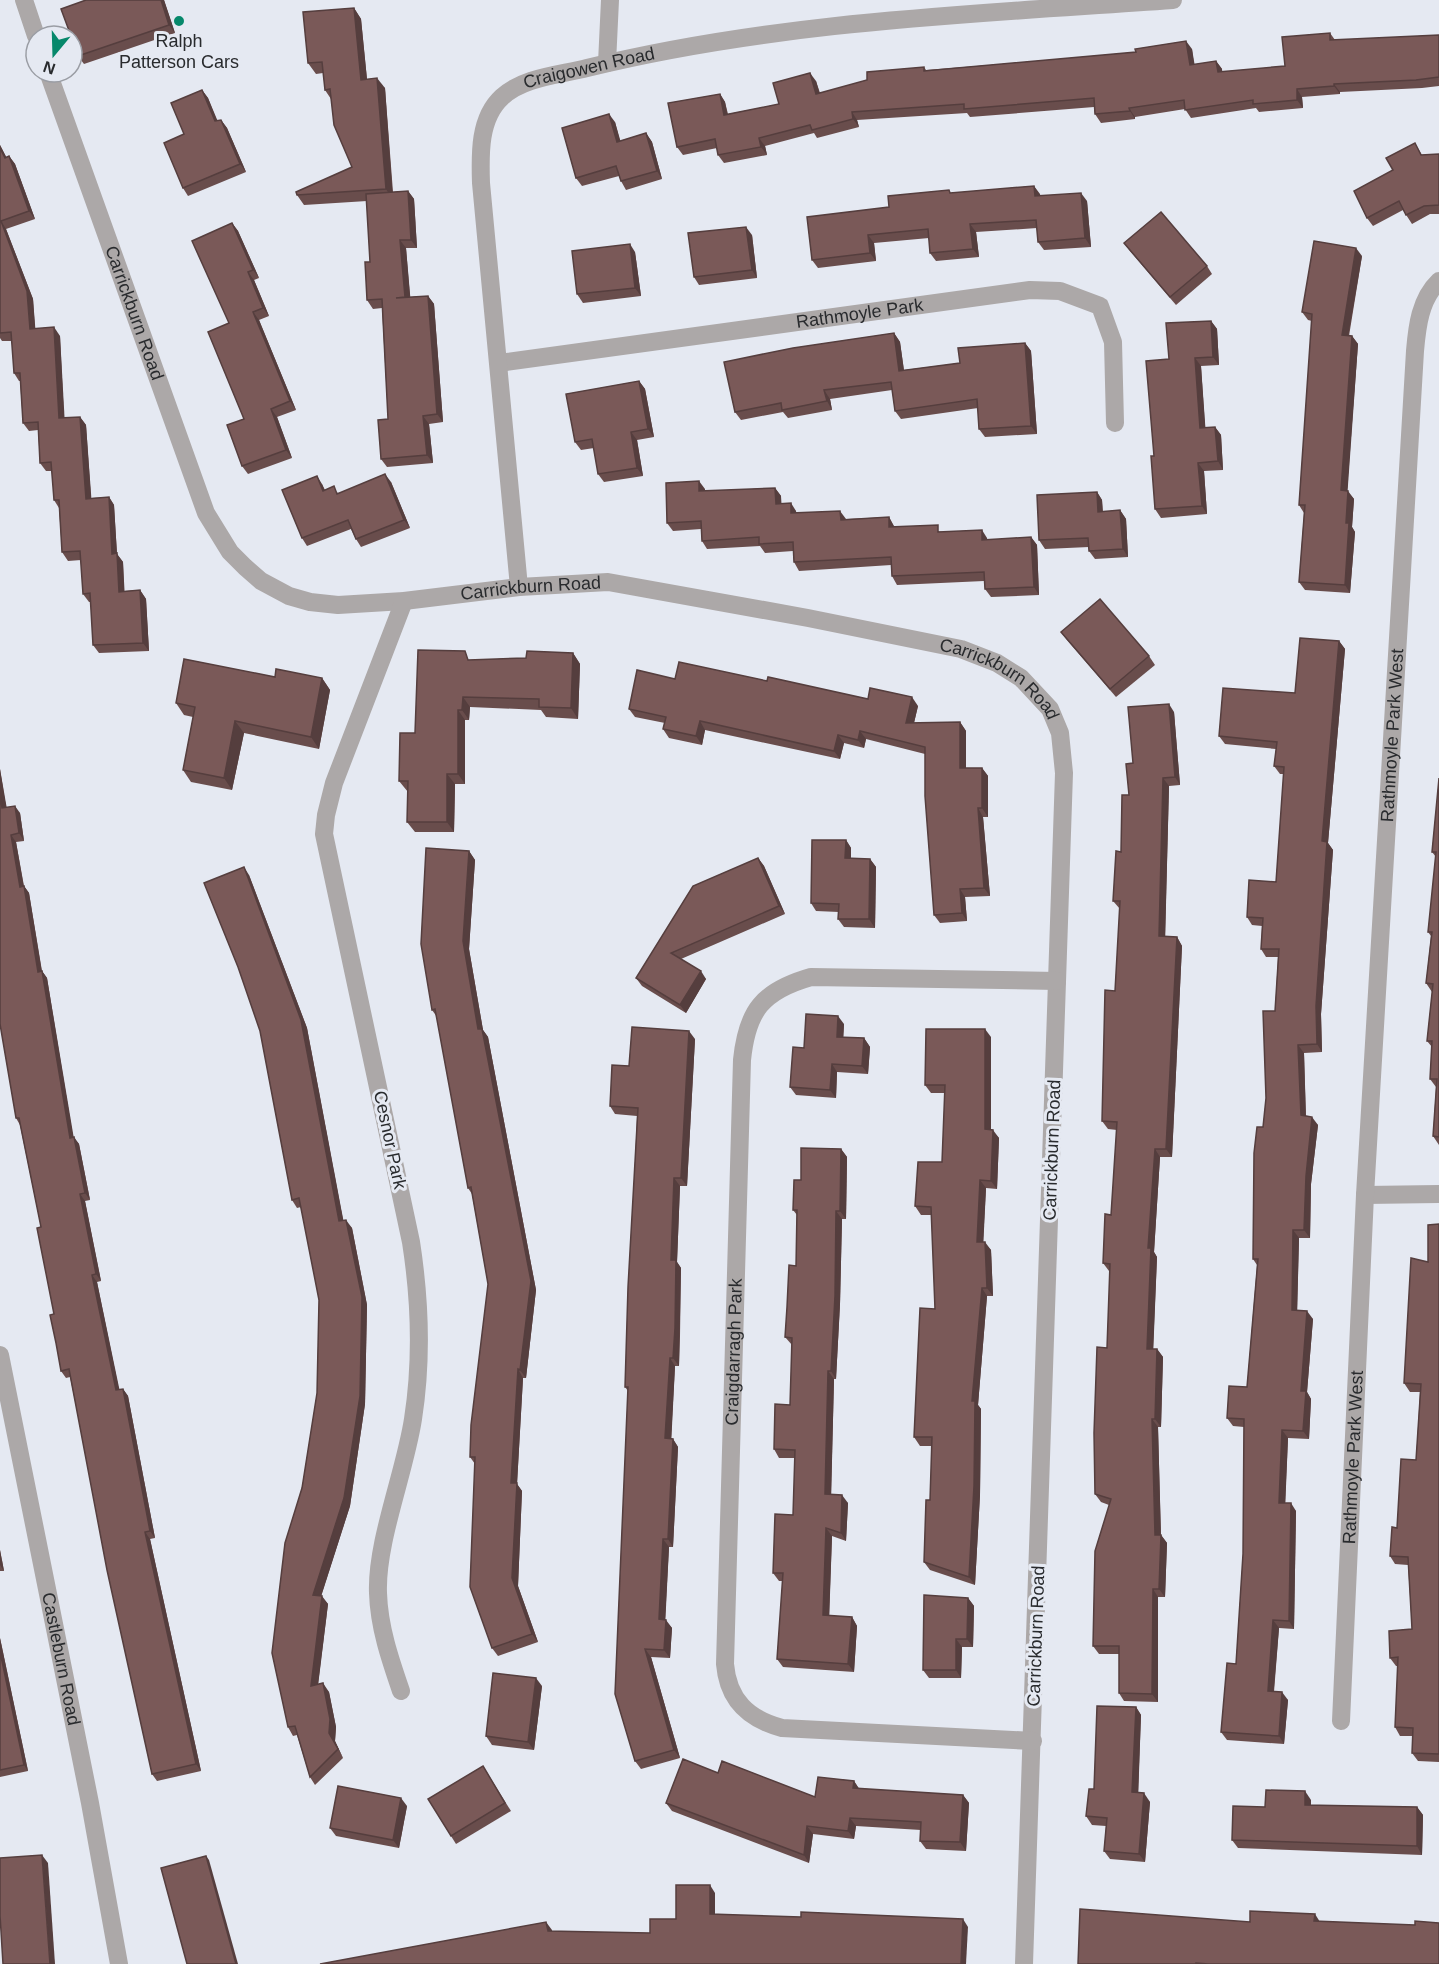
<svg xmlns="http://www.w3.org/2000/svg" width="1439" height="1964" font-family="Arial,sans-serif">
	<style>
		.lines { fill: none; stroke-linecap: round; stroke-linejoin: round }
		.minor { stroke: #aca8a8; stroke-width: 18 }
		.wall { fill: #694d4c }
		.shaded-wall { fill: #553e3e }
		.building { fill: #7a5958; stroke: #553e3e; stroke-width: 1.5 }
		.poi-dot { fill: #06886b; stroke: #e5e9f2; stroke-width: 2 }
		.labels { text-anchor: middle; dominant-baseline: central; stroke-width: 6; stroke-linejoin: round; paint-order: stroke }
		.poi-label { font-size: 18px; fill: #292b2e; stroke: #e5e9f2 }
		.street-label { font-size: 18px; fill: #292b2e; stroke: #e5e9f2 }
	</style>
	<rect width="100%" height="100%" fill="#e5e9f2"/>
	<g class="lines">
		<g class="minor">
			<path d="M 24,0 L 36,36"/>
			<path d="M 607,63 L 610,0"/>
			<path id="s1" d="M 48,72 L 206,513 L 230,552 L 245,567 L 261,581 L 289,596 L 310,602 L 338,605 L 404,601 L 519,587 L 608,582 L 808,618 L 961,649 L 997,663 L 1021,678 L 1050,709 L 1060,733 L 1064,773 L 1024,1964"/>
			<path id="s2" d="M 499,363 L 1030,290 L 1060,291 L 1100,306 L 1113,342 L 1115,423"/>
			<path id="s3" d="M 519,587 L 481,183 C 480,154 479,118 502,97 C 523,77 560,75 587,68 C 778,21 977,14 1173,0"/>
			<path d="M 1365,1195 L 1439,1194"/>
			<path id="s4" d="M 0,1355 L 90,1803 L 119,1964"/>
			<path d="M 401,1691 C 390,1659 379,1627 378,1593 C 376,1542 405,1472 413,1419 C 422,1361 420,1300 411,1242 L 324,834 L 326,815 L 334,783 L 404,601"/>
			<path id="s5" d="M 1341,1721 L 1365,1195 L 1415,351 C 1417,327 1420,299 1439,281"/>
			<path id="s6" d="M 1033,1741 L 782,1728 C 748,1719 728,1700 725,1664 L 742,1060 C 747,1011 762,991 811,977 L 1057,981"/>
		</g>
	</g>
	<g class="wall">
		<path d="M 164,0 L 175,33 L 84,64 L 78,56 Z"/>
		<path d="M 354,8 L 361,19 L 367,79 L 385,88 L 393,192 L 408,191 L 414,199 L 417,248 L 406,248 L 410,297 L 428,296 L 434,304 L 443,422 L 429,424 L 433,463 L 387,467 L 381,459 L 388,419 L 382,308 L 373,309 L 367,300 L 370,262 L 367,201 L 304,205 L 297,195 L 352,167 L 331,99 L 325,90 L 323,73 L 316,74 L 308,63 Z"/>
		<path d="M 1330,33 L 1335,40 L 1439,35 L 1439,86 L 1422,88 L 1340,92 L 1340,94 L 1302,97 L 1303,108 L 1259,112 L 1256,108 L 1191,118 L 1185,109 L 1135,117 L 1135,119 L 1101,123 L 1095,114 L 1094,107 L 970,117 L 967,113 L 857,120 L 859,127 L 817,138 L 814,133 L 765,146 L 767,155 L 724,163 L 718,155 L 717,148 L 683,155 L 677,147 L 720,94 L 725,102 L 728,114 L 779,104 L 816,81 L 820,93 L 924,67 L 926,70 L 1192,49 L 1194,65 L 1216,61 L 1222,69 L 1222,72 L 1285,66 Z"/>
		<path d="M 202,90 L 208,98 L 217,121 L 221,120 L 227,128 L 246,172 L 188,196 L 183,188 L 184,134 Z"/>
		<path d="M 615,122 L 620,141 L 646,133 L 652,142 L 662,179 L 626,190 L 621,181 L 619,176 L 582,186 L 576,178 Z"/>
		<path d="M 1415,143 L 1422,155 L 1439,154 L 1439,214 L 1430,214 L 1412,224 L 1403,210 L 1373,226 L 1367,218 L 1393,170 Z"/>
		<path d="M 0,145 L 6,157 L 9,156 L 15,164 L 35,219 L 6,229 L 33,299 L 35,329 L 60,336 L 64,418 L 80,417 L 86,425 L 91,498 L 109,497 L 114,505 L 117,554 L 123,562 L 124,591 L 140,590 L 146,599 L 149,651 L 99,653 L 93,645 L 91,602 L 89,602 L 83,594 L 81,560 L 68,561 L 62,552 L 59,508 L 54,500 L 52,471 L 46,471 L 40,463 L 38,430 L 29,431 L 23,423 L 20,381 L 19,381 L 14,373 L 12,341 L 2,341 L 0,338 Z"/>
		<path d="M 1034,186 L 1040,196 L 1087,201 L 1091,247 L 1044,250 L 1038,242 L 1037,228 L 976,232 L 979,257 L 936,261 L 930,253 L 929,238 L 874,243 L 876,261 L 818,268 L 812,260 L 889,207 L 952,193 Z"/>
		<path d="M 232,223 L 238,231 L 259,278 L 254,280 L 269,316 L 259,320 L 296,410 L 277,417 L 292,458 L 248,474 L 242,466 L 244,419 L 229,323 Z"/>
		<path d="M 752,235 L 757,278 L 699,285 L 694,277 Z"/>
		<path d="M 1124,243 L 1207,266 L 1212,274 L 1176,305 L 1130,251 Z"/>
		<path d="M 635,252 L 641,296 L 583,303 L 577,294 Z"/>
		<path d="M 1362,256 L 1349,336 L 1352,336 L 1358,344 L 1347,491 L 1354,499 L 1352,527 L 1355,532 L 1350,593 L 1305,590 L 1299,582 L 1304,513 L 1299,505 L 1312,321 L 1308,320 L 1302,312 Z"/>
		<path d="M 1211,321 L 1217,329 L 1219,365 L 1201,366 L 1205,427 L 1215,427 L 1221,435 L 1223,470 L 1204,471 L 1207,514 L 1161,518 L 1155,509 L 1154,456 L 1169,359 Z"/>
		<path d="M 894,333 L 900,342 L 904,370 L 960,363 L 1025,343 L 1031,351 L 1037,434 L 985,437 L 979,429 L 978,408 L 901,419 L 895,411 L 892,390 L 830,399 L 832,410 L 788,418 L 783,412 L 741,420 L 735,412 Z"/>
		<path d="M 639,381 L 645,389 L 654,437 L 637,440 L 643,476 L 604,482 L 598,474 L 594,448 L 581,450 L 575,442 Z"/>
		<path d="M 391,482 L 410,528 L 361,547 L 356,539 L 351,529 L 307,546 L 302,538 L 322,484 L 325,490 L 339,493 Z"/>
		<path d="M 775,488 L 781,496 L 781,504 L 796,511 L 796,513 L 846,519 L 889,517 L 894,527 L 943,532 L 987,538 L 987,540 L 1031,537 L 1037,545 L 1039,595 L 991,597 L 985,589 L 984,581 L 897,585 L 892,576 L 891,565 L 799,571 L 794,562 L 793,551 L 765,553 L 760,546 L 707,549 L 702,541 L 701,529 L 673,531 L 667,523 L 705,489 L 705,491 Z"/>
		<path d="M 1097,492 L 1102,500 L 1103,512 L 1120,510 L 1126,519 L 1128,557 L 1095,559 L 1089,551 L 1089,547 L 1045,549 L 1039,540 Z"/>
		<path d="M 1061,632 L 1149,656 L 1155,665 L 1116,697 L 1067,640 Z"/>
		<path d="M 1339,641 L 1345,649 L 1328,843 L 1333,850 L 1321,1014 L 1322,1052 L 1304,1053 L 1306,1116 L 1318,1125 L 1311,1184 L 1310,1238 L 1299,1238 L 1297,1311 L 1313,1319 L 1307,1392 L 1311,1399 L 1309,1439 L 1288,1438 L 1285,1503 L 1296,1511 L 1294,1629 L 1279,1628 L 1274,1692 L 1288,1700 L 1284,1744 L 1227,1740 L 1221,1732 L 1236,1664 L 1243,1554 L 1244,1427 L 1233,1426 L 1227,1418 L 1247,1387 L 1257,1265 L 1253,1259 L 1263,1127 L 1275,1011 L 1278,957 L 1266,957 L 1261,949 L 1262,926 L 1252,925 L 1247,917 L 1276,882 L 1284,774 L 1280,774 L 1274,766 L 1276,749 L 1225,744 L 1219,736 L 1295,693 Z"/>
		<path d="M 573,653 L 580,664 L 578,719 L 546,717 L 541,710 L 470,707 L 469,720 L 465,720 L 465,784 L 455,784 L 454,832 L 415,832 L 407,822 L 408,792 L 399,781 L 415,733 L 471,660 L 526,658 Z"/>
		<path d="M 275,677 L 322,678 L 330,690 L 319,749 L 244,733 L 232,790 L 191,782 L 183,770 L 193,717 L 184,715 L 176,703 Z"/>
		<path d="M 675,679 L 767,681 L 868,699 L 918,706 L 914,723 L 960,722 L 966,731 L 966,768 L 982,768 L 988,776 L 988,817 L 983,817 L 990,896 L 965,897 L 967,921 L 940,923 L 934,915 L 925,754 L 866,739 L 864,748 L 844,743 L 840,759 L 705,730 L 702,745 L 669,738 L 663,729 L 665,723 L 635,717 L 629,709 Z"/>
		<path d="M 1174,712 L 1180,785 L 1169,786 L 1165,937 L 1177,937 L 1182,946 L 1172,1157 L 1160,1157 L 1154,1252 L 1157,1257 L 1153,1349 L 1157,1349 L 1163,1357 L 1161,1427 L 1158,1427 L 1161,1535 L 1167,1543 L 1165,1597 L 1158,1597 L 1158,1702 L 1124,1701 L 1119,1693 L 1119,1654 L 1099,1654 L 1093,1646 L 1109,1505 L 1101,1502 L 1095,1494 L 1107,1348 L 1110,1271 L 1109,1271 L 1103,1263 L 1111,1215 L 1117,1130 L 1108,1129 L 1102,1121 L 1115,991 L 1120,909 L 1113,901 L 1121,852 L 1129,795 Z"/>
		<path d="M 0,769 L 6,807 L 20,813 L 24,841 L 16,842 L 24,886 L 29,893 L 42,971 L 47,978 L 73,1137 L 79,1144 L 90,1200 L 85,1201 L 101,1281 L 97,1282 L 119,1390 L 123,1389 L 128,1396 L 155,1538 L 150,1539 L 201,1771 L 157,1781 L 152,1774 L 70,1377 L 66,1378 L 61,1371 L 54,1314 L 41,1227 L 20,1125 L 16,1118 L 0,1024 Z"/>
		<path d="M 1439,778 L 1439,1145 L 1433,1136 L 1436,1087 L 1430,1079 L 1432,1047 L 1427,1041 L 1432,992 L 1426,983 L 1431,936 L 1428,932 L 1436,857 L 1432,852 Z"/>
		<path d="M 846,840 L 851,848 L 851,859 L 870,859 L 876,867 L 875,928 L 844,927 L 838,919 L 839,912 L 816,911 L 811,903 Z"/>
		<path d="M 469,851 L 475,860 L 469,949 L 483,1030 L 488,1037 L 536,1290 L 526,1378 L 523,1378 L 517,1484 L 522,1491 L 518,1586 L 538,1642 L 498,1656 L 492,1648 L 475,1464 L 470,1457 L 488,1284 L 472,1194 L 468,1188 L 437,1017 L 432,1010 Z"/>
		<path d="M 758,858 L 764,866 L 785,914 L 681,959 L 706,979 L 686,1013 L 642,986 L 636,978 Z"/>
		<path d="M 249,875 L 307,1028 L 343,1220 L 352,1228 L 367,1305 L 365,1404 L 350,1506 L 321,1596 L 328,1604 L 318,1684 L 329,1692 L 336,1727 L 335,1741 L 343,1758 L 315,1785 L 310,1777 L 297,1735 L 293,1736 L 288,1727 L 302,1488 L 317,1393 L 319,1300 L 301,1207 L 297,1208 L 292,1200 L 260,1031 Z"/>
		<path d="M 844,1024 L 843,1038 L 864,1038 L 870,1047 L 868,1074 L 837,1072 L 836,1098 L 796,1095 L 790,1087 L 804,1048 Z"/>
		<path d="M 991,1037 L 991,1130 L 999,1138 L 997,1189 L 986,1188 L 983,1242 L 991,1250 L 993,1296 L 987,1296 L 978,1405 L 981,1409 L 980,1495 L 975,1585 L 930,1570 L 924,1562 L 930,1500 L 932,1446 L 920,1446 L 914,1437 L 935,1309 L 932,1215 L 921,1215 L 915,1206 L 942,1162 L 945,1093 L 931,1093 L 925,1085 Z"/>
		<path d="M 695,1039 L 687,1186 L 680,1186 L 677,1262 L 681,1268 L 680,1336 L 679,1366 L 675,1366 L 671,1439 L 673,1439 L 678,1447 L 673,1547 L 669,1547 L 665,1620 L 672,1628 L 670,1658 L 651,1657 L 680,1758 L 641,1769 L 635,1761 L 628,1391 L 625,1387 L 637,1116 L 615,1114 L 610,1106 L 629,1066 Z"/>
		<path d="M 841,1149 L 847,1157 L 846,1219 L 842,1219 L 840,1304 L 836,1379 L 834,1379 L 831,1494 L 848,1503 L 846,1541 L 832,1536 L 829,1616 L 852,1617 L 857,1626 L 854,1672 L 783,1667 L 777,1659 L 783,1581 L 779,1581 L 773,1573 L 793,1515 L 795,1458 L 779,1458 L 774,1449 L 790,1405 L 792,1345 L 785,1337 L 796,1266 L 797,1215 L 793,1210 L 801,1180 Z"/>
		<path d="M 1439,1224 L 1439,1762 L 1418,1761 L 1412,1753 L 1413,1736 L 1400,1736 L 1395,1727 L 1398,1666 L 1396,1666 L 1390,1658 L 1412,1629 L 1408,1565 L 1395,1564 L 1390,1556 L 1416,1460 L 1420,1392 L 1410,1392 L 1404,1383 L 1428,1262 Z"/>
		<path d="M 0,1550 L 4,1571 L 0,1571 Z"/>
		<path d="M 968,1598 L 974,1606 L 973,1647 L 962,1647 L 961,1678 L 929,1678 L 923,1670 Z"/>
		<path d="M 0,1638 L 28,1771 L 0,1777 Z"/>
		<path d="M 542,1686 L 534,1750 L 492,1745 L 486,1736 Z"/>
		<path d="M 1136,1707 L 1141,1715 L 1138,1793 L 1150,1802 L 1145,1862 L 1110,1859 L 1104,1851 L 1106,1826 L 1092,1825 L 1086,1816 L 1094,1789 Z"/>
		<path d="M 483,1766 L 511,1811 L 456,1844 L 451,1836 Z"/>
		<path d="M 718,1773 L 815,1797 L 854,1781 L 859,1789 L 963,1795 L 969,1803 L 966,1851 L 926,1849 L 920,1841 L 921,1830 L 856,1826 L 854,1839 L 813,1834 L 809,1863 L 672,1811 L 666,1803 Z"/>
		<path d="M 1311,1800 L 1311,1805 L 1417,1807 L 1423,1815 L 1422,1855 L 1238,1848 L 1232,1840 L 1265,1807 Z"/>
		<path d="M 407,1806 L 399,1848 L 336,1836 L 330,1828 Z"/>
	</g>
	<g class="shaded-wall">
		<path d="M 161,0 L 164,0 L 175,33 L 169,25 Z"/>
		<path d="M 354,8 L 361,19 L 368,90 L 361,80 Z"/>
		<path d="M 1186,41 L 1192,49 L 1196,73 L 1190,65 Z"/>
		<path d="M 1216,61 L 1222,69 L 1223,81 L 1218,72 Z"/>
		<path d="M 810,73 L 816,81 L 822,102 L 816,94 Z"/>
		<path d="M 377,78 L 385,88 L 393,200 L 386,189 Z"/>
		<path d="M 1334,84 L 1340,92 L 1340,94 L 1334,86 Z"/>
		<path d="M 1297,89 L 1302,97 L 1303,108 L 1297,100 Z"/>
		<path d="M 202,90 L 208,98 L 221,129 L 215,121 Z"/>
		<path d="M 720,94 L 725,102 L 729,123 L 724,115 Z"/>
		<path d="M 1129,108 L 1135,117 L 1135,119 L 1130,111 Z"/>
		<path d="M 852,112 L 857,120 L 859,127 L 853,119 Z"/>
		<path d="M 609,114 L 615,122 L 623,150 L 617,142 Z"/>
		<path d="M 221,120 L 227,128 L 246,172 L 240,164 Z"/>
		<path d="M 646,133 L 652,142 L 662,179 L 657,171 Z"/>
		<path d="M 759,138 L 765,146 L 767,155 L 761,147 Z"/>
		<path d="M 0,145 L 11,166 L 5,158 L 0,148 Z"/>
		<path d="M 9,156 L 15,164 L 35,219 L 29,211 Z"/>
		<path d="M 1034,186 L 1040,194 L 1041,204 L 1035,196 Z"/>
		<path d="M 408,191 L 414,199 L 417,248 L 411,240 Z"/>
		<path d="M 1081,193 L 1087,201 L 1091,247 L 1085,238 Z"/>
		<path d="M 1,221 L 6,229 L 33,299 L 36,337 L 30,329 Z"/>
		<path d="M 232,223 L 238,231 L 259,278 L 253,270 Z"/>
		<path d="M 970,224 L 976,232 L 979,257 L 973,249 Z"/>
		<path d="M 746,227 L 752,235 L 757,278 L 752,270 Z"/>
		<path d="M 868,235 L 874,243 L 876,261 L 870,253 Z"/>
		<path d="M 400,240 L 406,248 L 411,305 L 405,297 Z"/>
		<path d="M 630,244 L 635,252 L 641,296 L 635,288 Z"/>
		<path d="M 1356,248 L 1362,256 L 1347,343 L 1342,335 Z"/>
		<path d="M 248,272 L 254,280 L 269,316 L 263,308 Z"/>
		<path d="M 428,296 L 434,304 L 443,422 L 437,414 Z"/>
		<path d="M 253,312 L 259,320 L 296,410 L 290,401 Z"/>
		<path d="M 1211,321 L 1217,329 L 1219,365 L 1213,357 Z"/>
		<path d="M 54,327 L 60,336 L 65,426 L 59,418 Z"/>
		<path d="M 894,333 L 900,342 L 905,379 L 899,371 Z"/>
		<path d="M 1352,336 L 1358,344 L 1347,499 L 1341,490 Z"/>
		<path d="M 1025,343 L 1031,351 L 1037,434 L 1031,426 Z"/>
		<path d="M 1195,358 L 1201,366 L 1206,436 L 1200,428 Z"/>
		<path d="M 639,381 L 645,389 L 654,437 L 648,429 Z"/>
		<path d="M 824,390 L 830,399 L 832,410 L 827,401 Z"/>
		<path d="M 271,409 L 277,417 L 292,458 L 286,450 Z"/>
		<path d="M 423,416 L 429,424 L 433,463 L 427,455 Z"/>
		<path d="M 80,417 L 86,425 L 92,507 L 86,499 Z"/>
		<path d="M 1215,427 L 1221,435 L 1223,470 L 1218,461 Z"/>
		<path d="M 631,432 L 637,440 L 643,476 L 637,468 Z"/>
		<path d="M 1198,463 L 1204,471 L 1207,514 L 1202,506 Z"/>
		<path d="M 385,474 L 391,482 L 410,528 L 404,520 Z"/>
		<path d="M 317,476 L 322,484 L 328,499 L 323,491 Z"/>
		<path d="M 699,481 L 705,489 L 705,499 L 699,491 Z"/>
		<path d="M 775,488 L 781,496 L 782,512 L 776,504 Z"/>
		<path d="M 1348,491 L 1354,499 L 1352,527 L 1355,532 L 1350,593 L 1345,585 L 1346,523 Z"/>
		<path d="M 1097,492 L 1102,500 L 1103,520 L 1098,512 Z"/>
		<path d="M 109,497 L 114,505 L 117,554 L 123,562 L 125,600 L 119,592 L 112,554 Z"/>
		<path d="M 791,503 L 796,511 L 797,521 L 791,513 Z"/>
		<path d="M 1120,510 L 1126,519 L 1128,557 L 1123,549 Z"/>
		<path d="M 840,511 L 846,519 L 846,528 L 841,520 Z"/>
		<path d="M 889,517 L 894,526 L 895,536 L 889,527 Z"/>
		<path d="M 982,530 L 987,538 L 988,548 L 982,540 Z"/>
		<path d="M 1031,537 L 1037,545 L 1039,595 L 1034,587 Z"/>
		<path d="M 140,590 L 146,599 L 149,651 L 143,643 Z"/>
		<path d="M 1339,641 L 1345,649 L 1328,843 L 1333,850 L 1321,1014 L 1322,1052 L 1317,1044 L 1316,1006 L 1322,841 Z"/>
		<path d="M 573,653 L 580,664 L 578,719 L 571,708 Z"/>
		<path d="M 322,678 L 330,690 L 319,749 L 311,737 Z"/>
		<path d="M 463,697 L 470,707 L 469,720 L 462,710 Z"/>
		<path d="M 912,697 L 918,706 L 912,731 L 906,723 Z"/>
		<path d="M 1169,704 L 1174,712 L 1180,785 L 1175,777 Z"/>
		<path d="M 458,710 L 465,720 L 465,784 L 458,774 Z"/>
		<path d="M 235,721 L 244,733 L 232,790 L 224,778 Z"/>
		<path d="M 700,721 L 705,730 L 702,745 L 696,736 Z"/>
		<path d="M 960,722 L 966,731 L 966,776 L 960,768 Z"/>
		<path d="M 860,731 L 866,739 L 864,748 L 858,740 Z"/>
		<path d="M 838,735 L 844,743 L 840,759 L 834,751 Z"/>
		<path d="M 982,768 L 988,776 L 988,817 L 982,808 Z"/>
		<path d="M 0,769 L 8,815 L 2,808 L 0,792 Z"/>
		<path d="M 447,774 L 455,784 L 454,832 L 447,822 Z"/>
		<path d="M 1163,778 L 1169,786 L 1165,944 L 1159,936 Z"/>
		<path d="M 15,806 L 20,813 L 24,841 L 19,833 Z"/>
		<path d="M 978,808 L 983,817 L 990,896 L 984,888 Z"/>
		<path d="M 11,835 L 16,842 L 25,894 L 20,887 Z"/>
		<path d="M 846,840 L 851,848 L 851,867 L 845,858 Z"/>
		<path d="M 469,851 L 475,860 L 469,949 L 483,1030 L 488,1037 L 536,1290 L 526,1378 L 520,1370 L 478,1029 L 463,941 Z"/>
		<path d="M 758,858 L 764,866 L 785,914 L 779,906 Z"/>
		<path d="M 870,859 L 876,867 L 875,928 L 869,919 Z"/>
		<path d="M 244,867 L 249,875 L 307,1028 L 345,1229 L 339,1221 Z"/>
		<path d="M 24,886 L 29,893 L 43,979 L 38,972 Z"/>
		<path d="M 960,889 L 965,897 L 967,921 L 962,913 Z"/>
		<path d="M 1177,937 L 1182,946 L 1172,1157 L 1166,1149 Z"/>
		<path d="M 42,971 L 47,978 L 75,1145 L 70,1138 Z"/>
		<path d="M 701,971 L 706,979 L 686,1013 L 680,1005 Z"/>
		<path d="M 838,1016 L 844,1024 L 843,1045 L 837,1037 Z"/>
		<path d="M 985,1029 L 991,1037 L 991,1138 L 985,1129 Z"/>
		<path d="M 689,1031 L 695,1039 L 687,1186 L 681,1178 Z"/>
		<path d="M 864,1038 L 870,1047 L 868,1074 L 862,1066 Z"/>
		<path d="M 1298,1045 L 1304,1053 L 1306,1123 L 1301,1115 Z"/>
		<path d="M 832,1064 L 837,1072 L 836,1098 L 830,1090 Z"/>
		<path d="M 1312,1117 L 1318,1125 L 1311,1184 L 1310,1238 L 1304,1230 L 1306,1176 Z"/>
		<path d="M 993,1130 L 999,1138 L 997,1189 L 991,1181 Z"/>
		<path d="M 74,1137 L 79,1144 L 90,1200 L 85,1193 Z"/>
		<path d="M 841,1149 L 847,1157 L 846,1219 L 840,1211 Z"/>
		<path d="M 1155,1149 L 1160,1157 L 1154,1252 L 1157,1257 L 1153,1357 L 1147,1349 L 1148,1248 Z"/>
		<path d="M 674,1178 L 680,1186 L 677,1262 L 681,1268 L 679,1366 L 673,1358 L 671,1260 Z"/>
		<path d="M 980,1180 L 986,1188 L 983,1250 L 977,1242 Z"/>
		<path d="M 80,1194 L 85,1201 L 101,1281 L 96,1274 Z"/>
		<path d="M 836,1211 L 842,1219 L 840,1304 L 836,1379 L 831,1371 Z"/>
		<path d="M 346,1220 L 352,1228 L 367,1305 L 365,1404 L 350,1506 L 319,1603 L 313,1595 Z"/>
		<path d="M 1293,1230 L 1299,1238 L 1297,1318 L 1292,1310 Z"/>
		<path d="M 985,1242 L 991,1250 L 993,1296 L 987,1288 Z"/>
		<path d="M 92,1275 L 97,1282 L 121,1397 L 116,1390 Z"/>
		<path d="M 982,1288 L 987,1296 L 978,1405 L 981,1409 L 980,1495 L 975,1585 L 969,1577 L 972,1401 Z"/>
		<path d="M 1307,1311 L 1313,1319 L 1307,1392 L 1311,1399 L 1309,1439 L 1303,1431 L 1301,1391 Z"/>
		<path d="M 1157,1349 L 1163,1357 L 1161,1427 L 1155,1419 Z"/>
		<path d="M 670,1358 L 675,1366 L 671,1446 L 665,1438 Z"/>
		<path d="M 518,1369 L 523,1378 L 517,1484 L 522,1491 L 518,1586 L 538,1642 L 532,1634 L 512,1578 L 511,1483 Z"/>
		<path d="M 828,1371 L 834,1379 L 831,1502 L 825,1494 Z"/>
		<path d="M 123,1389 L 128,1396 L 155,1538 L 150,1531 Z"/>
		<path d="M 1152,1419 L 1158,1427 L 1161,1539 L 1161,1535 L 1167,1543 L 1165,1597 L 1159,1589 L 1155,1535 Z"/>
		<path d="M 1282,1430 L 1288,1438 L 1285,1511 L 1279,1503 Z"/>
		<path d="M 673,1439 L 678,1447 L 673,1547 L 668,1539 Z"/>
		<path d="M 842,1495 L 848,1503 L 846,1541 L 841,1533 Z"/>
		<path d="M 1291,1503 L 1296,1511 L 1294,1629 L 1289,1621 Z"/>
		<path d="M 826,1528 L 832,1536 L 829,1623 L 823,1615 Z"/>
		<path d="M 145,1532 L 150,1539 L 201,1771 L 196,1764 Z"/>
		<path d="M 663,1539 L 669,1547 L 665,1627 L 659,1619 Z"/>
		<path d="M 0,1550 L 4,1571 L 0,1565 Z"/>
		<path d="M 1153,1589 L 1158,1597 L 1158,1702 L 1152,1694 Z"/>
		<path d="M 322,1596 L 328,1604 L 317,1694 L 311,1686 Z"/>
		<path d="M 968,1598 L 974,1606 L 973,1647 L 967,1639 Z"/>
		<path d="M 852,1617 L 857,1626 L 854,1672 L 848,1664 Z"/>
		<path d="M 666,1620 L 672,1628 L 670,1658 L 664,1650 Z"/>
		<path d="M 1273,1620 L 1279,1628 L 1273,1699 L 1268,1691 Z"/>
		<path d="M 0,1638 L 28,1771 L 24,1765 L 0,1652 Z"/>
		<path d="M 956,1639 L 962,1647 L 961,1678 L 956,1670 Z"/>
		<path d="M 645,1649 L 651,1657 L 680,1758 L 674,1750 Z"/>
		<path d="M 536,1678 L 542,1686 L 534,1750 L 528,1742 Z"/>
		<path d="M 323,1683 L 329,1692 L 336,1727 L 335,1741 L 343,1758 L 338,1749 L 329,1733 Z"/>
		<path d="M 1282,1692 L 1288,1700 L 1284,1744 L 1279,1736 Z"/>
		<path d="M 1136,1707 L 1141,1715 L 1138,1801 L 1132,1792 Z"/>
		<path d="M 854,1781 L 860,1790 L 853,1788 Z"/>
		<path d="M 1305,1791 L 1311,1800 L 1311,1813 L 1305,1805 Z"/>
		<path d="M 1144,1793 L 1150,1802 L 1145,1862 L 1139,1854 Z"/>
		<path d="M 963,1795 L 969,1803 L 966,1851 L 960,1842 Z"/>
		<path d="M 401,1798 L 407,1806 L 399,1848 L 393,1840 Z"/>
		<path d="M 1417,1807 L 1423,1815 L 1422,1855 L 1417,1846 Z"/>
		<path d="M 850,1818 L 856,1826 L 854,1839 L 848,1831 Z"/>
		<path d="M 807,1826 L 813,1834 L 809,1863 L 804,1855 Z"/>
		<path d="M 42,1855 L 48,1863 L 55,1964 L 50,1964 Z"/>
		<path d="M 206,1856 L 209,1860 L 238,1964 L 236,1964 Z"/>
		<path d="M 710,1885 L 715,1893 L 715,1921 L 710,1914 Z"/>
		<path d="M 1315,1914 L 1320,1922 L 1314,1921 Z"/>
		<path d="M 963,1919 L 968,1927 L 966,1964 L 961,1964 Z"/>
		<path d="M 546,1922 L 552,1930 L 553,1938 L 548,1931 Z"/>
	</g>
	<g class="building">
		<path d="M 86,0 L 161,0 L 169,25 L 78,56 L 72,39 L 72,36 L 71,36 L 61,9 Z"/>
		<path d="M 354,8 L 361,80 L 377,78 L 386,189 L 297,195 L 296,192 L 352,167 L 334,125 L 330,89 L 325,90 L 322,62 L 308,63 L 303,12 Z"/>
		<path d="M 1330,33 L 1330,40 L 1439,35 L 1439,77 L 1416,80 L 1334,84 L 1334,86 L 1297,89 L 1297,100 L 1253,104 L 1253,100 L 1185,110 L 1184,100 L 1129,108 L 1130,111 L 1095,114 L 1094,98 L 964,109 L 964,104 L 852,112 L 853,119 L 812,130 L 810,125 L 759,138 L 761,147 L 718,155 L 715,139 L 677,147 L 668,103 L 720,94 L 724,115 L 779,104 L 773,83 L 810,73 L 816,94 L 867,80 L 867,72 L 924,67 L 924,71 L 1136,52 L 1135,49 L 1186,41 L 1190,65 L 1216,61 L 1218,72 L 1285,66 L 1282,37 Z"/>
		<path d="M 202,90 L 215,121 L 221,120 L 240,164 L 183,188 L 164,143 L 184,134 L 171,103 Z"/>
		<path d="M 609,114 L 617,142 L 646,133 L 657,171 L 621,181 L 616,166 L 576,178 L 562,128 Z"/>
		<path d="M 1415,143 L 1421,155 L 1439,154 L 1439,205 L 1424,206 L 1406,215 L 1399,201 L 1367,218 L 1354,191 L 1393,170 L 1386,158 Z"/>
		<path d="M 0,148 L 5,158 L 9,156 L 29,211 L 1,221 L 27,291 L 30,329 L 54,327 L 59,418 L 80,417 L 86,499 L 109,497 L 112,554 L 117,553 L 119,592 L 140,590 L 143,643 L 93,645 L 90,593 L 83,594 L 80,551 L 62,552 L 59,500 L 54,500 L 51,462 L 40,463 L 38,422 L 23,423 L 20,373 L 14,373 L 11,332 L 0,333 Z"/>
		<path d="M 1034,186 L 1035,196 L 1081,193 L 1085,238 L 1038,242 L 1036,220 L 970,224 L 973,249 L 930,253 L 928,229 L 868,235 L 870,253 L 812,260 L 807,217 L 889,207 L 888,196 L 949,190 L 950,193 Z"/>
		<path d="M 408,191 L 411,240 L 400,240 L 405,297 L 396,298 L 428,296 L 437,414 L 423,416 L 427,455 L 381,459 L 378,420 L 388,419 L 382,299 L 367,300 L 365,262 L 370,262 L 366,194 Z"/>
		<path d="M 1161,212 L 1207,266 L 1170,297 L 1124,243 Z"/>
		<path d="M 232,223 L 253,270 L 248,272 L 263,308 L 253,312 L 290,401 L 271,409 L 286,450 L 242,466 L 227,425 L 244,419 L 208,332 L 229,323 L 192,241 Z"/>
		<path d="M 746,227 L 752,270 L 694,277 L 688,233 Z"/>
		<path d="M 1314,241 L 1356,248 L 1342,335 L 1352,336 L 1341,490 L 1348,491 L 1346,523 L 1349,523 L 1345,585 L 1299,582 L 1305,505 L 1299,505 L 1312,314 L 1302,312 Z"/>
		<path d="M 630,244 L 635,288 L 577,294 L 572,251 Z"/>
		<path d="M 1211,321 L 1213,357 L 1195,358 L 1200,428 L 1215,427 L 1218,461 L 1198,463 L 1202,506 L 1155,509 L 1151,456 L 1154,456 L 1146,361 L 1169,359 L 1166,323 Z"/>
		<path d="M 894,333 L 899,371 L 960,363 L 958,348 L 1025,343 L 1031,426 L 979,429 L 977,399 L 895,411 L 891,382 L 824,390 L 827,401 L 782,410 L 781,403 L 735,412 L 724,362 L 793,348 Z"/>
		<path d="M 639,381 L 648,429 L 631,432 L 637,468 L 598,474 L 592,439 L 575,442 L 566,394 Z"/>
		<path d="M 385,474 L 404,520 L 356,539 L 348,520 L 302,538 L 282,490 L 317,476 L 323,491 L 334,486 L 337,494 Z"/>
		<path d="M 699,481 L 699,491 L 775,488 L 776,504 L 791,503 L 791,513 L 840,511 L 841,520 L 889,517 L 889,527 L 938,525 L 938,532 L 982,530 L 982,540 L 1031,537 L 1034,587 L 985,589 L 984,572 L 892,576 L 891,557 L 794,562 L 793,542 L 759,544 L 759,537 L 702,541 L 701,521 L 667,523 L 666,483 Z"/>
		<path d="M 1097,492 L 1098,512 L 1120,510 L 1123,549 L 1089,551 L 1088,538 L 1039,540 L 1037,495 Z"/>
		<path d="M 1100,599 L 1149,656 L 1110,689 L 1061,632 Z"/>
		<path d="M 1300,638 L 1339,641 L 1322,841 L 1327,842 L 1316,1006 L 1317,1044 L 1298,1045 L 1301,1115 L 1312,1117 L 1306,1176 L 1304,1230 L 1293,1230 L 1292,1310 L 1307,1311 L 1301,1391 L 1306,1391 L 1303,1431 L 1282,1430 L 1279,1503 L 1291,1503 L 1289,1621 L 1273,1620 L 1268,1691 L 1282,1692 L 1279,1736 L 1221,1732 L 1227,1663 L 1236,1664 L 1243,1554 L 1244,1419 L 1227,1418 L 1229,1386 L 1247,1387 L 1258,1259 L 1253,1259 L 1254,1153 L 1257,1127 L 1263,1127 L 1266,1098 L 1263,1011 L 1275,1011 L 1279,949 L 1261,949 L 1263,918 L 1247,917 L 1249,880 L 1276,882 L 1284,767 L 1274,766 L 1277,742 L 1219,736 L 1223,688 L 1295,693 Z"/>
		<path d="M 418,650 L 465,651 L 468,660 L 526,658 L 527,651 L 573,653 L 571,708 L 539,707 L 539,699 L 463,697 L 462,710 L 458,710 L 458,774 L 447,774 L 447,822 L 407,822 L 408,781 L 399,781 L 400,733 L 415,733 Z"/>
		<path d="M 184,659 L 275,677 L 276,669 L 322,678 L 311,737 L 235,721 L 224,778 L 183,770 L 195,707 L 176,703 Z"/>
		<path d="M 679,662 L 767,681 L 768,677 L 868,699 L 870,688 L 912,697 L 906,723 L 960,722 L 960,768 L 982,768 L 982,808 L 978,808 L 984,888 L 960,889 L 962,913 L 934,915 L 925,796 L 925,747 L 860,731 L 858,740 L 838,735 L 834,751 L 700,721 L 696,736 L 663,729 L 666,717 L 629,709 L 637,670 L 675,679 Z"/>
		<path d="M 1169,704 L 1175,777 L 1163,778 L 1159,936 L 1177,937 L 1166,1149 L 1155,1149 L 1148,1248 L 1151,1248 L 1147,1349 L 1157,1349 L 1155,1419 L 1152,1419 L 1155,1535 L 1161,1535 L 1159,1589 L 1153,1589 L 1152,1694 L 1119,1693 L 1119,1646 L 1093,1646 L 1095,1551 L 1111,1499 L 1095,1494 L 1094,1433 L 1097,1347 L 1107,1348 L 1110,1264 L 1103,1263 L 1105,1214 L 1111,1215 L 1117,1122 L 1102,1121 L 1105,990 L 1115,991 L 1120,901 L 1113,901 L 1116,851 L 1121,852 L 1122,795 L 1129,795 L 1126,764 L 1133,763 L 1128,707 Z"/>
		<path d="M 1439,778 L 1439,1137 L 1433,1136 L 1437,1079 L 1430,1079 L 1432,1041 L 1427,1041 L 1433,984 L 1426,983 L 1432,932 L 1428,932 L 1436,852 L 1432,852 Z"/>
		<path d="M 0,792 L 2,808 L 15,806 L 19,833 L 11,835 L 20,887 L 24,886 L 38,972 L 42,971 L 70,1138 L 74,1137 L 85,1193 L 80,1194 L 96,1274 L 92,1275 L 116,1390 L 123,1389 L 150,1531 L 145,1532 L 196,1764 L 152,1774 L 107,1570 L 69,1369 L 61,1371 L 56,1343 L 50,1315 L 54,1314 L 37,1228 L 41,1227 L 19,1118 L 16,1118 L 0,1024 Z"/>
		<path d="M 812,840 L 846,840 L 845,858 L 870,859 L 869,919 L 838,919 L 839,904 L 811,903 Z"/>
		<path d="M 426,848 L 469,851 L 463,941 L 478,1029 L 482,1029 L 531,1281 L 520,1370 L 518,1369 L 511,1483 L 517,1483 L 512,1578 L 532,1634 L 492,1648 L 470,1587 L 475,1457 L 470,1457 L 471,1425 L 488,1284 L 471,1187 L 468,1188 L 435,1009 L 432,1010 L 421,944 Z"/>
		<path d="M 758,858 L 779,906 L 671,953 L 701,971 L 680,1005 L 636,978 L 693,886 Z"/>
		<path d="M 244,867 L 301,1020 L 339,1221 L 346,1220 L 362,1297 L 360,1396 L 344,1498 L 313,1595 L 322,1596 L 311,1686 L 323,1683 L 330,1719 L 329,1733 L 338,1749 L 310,1777 L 295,1726 L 288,1727 L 272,1653 L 285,1543 L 302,1488 L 317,1393 L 319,1300 L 299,1198 L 292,1200 L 260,1031 L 238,967 L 204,883 Z"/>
		<path d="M 806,1014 L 838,1016 L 837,1037 L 864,1038 L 862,1066 L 832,1064 L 830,1090 L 790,1087 L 793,1047 L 804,1048 Z"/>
		<path d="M 632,1027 L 689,1031 L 681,1178 L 674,1178 L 671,1260 L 676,1260 L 675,1328 L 673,1358 L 670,1358 L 665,1438 L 673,1439 L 668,1539 L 663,1539 L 659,1619 L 666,1620 L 664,1650 L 645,1649 L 674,1750 L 635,1761 L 615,1694 L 628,1387 L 625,1387 L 628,1287 L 638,1108 L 610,1106 L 612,1065 L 629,1066 Z"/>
		<path d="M 926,1029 L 985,1029 L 985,1129 L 993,1130 L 991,1181 L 980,1180 L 977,1242 L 985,1242 L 987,1288 L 982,1288 L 972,1401 L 975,1401 L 974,1486 L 969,1577 L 924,1562 L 926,1500 L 930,1500 L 932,1437 L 914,1437 L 920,1308 L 935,1309 L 931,1207 L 915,1206 L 918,1162 L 942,1162 L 945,1085 L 925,1085 Z"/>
		<path d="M 801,1148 L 841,1149 L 840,1211 L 836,1211 L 835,1296 L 831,1371 L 828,1371 L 825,1494 L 842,1495 L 841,1533 L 826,1528 L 823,1615 L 852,1617 L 848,1664 L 777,1659 L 783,1573 L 773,1573 L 775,1514 L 793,1515 L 795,1450 L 774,1449 L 775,1404 L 790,1405 L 792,1338 L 785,1337 L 787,1307 L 789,1265 L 796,1266 L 797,1210 L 793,1210 L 794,1180 L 801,1180 Z"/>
		<path d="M 1439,1224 L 1439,1754 L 1412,1753 L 1413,1728 L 1395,1727 L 1398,1657 L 1390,1658 L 1389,1631 L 1412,1629 L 1408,1557 L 1390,1556 L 1392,1527 L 1397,1528 L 1401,1459 L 1416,1460 L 1421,1384 L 1404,1383 L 1411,1258 L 1428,1262 L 1428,1225 Z"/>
		<path d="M 924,1595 L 968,1598 L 967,1639 L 956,1639 L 956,1670 L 923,1670 Z"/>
		<path d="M 0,1652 L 24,1765 L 0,1770 Z"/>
		<path d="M 493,1673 L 536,1678 L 528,1742 L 486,1736 Z"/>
		<path d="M 1097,1706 L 1136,1707 L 1132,1792 L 1144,1793 L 1139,1854 L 1104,1851 L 1107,1818 L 1086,1816 L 1089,1789 L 1094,1789 Z"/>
		<path d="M 683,1759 L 718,1773 L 722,1761 L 815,1797 L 818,1777 L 854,1781 L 853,1788 L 963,1795 L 960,1842 L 920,1841 L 921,1822 L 850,1818 L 848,1831 L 807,1826 L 804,1855 L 666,1803 Z"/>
		<path d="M 483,1766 L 505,1803 L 451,1836 L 428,1799 Z"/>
		<path d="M 338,1786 L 401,1798 L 393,1840 L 330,1828 Z"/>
		<path d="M 1266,1790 L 1305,1791 L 1305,1805 L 1417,1807 L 1417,1846 L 1232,1840 L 1233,1806 L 1265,1807 Z"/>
		<path d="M 42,1855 L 50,1964 L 3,1964 L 0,1915 L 0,1858 Z"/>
		<path d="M 206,1856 L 236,1964 L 187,1964 L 161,1868 Z"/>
		<path d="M 676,1885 L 710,1885 L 710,1914 L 801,1917 L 801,1912 L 963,1919 L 961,1964 L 320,1964 L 546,1922 L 548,1931 L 650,1933 L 650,1919 L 676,1919 Z"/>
		<path d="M 1080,1909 L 1250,1922 L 1250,1911 L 1315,1914 L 1314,1921 L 1415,1925 L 1415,1921 L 1439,1923 L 1439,1964 L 1209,1964 L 1196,1963 L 1196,1964 L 1078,1964 Z"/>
	</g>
	<circle class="poi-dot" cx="179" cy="21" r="6"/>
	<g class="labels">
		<g class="poi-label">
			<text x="179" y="41">Ralph<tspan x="179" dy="21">Patterson Cars</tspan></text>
		</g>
		<g class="street-label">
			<text stroke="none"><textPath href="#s3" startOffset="590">Craigowen Road</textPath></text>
			<text stroke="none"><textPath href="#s1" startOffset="256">Carrickburn Road</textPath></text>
			<text stroke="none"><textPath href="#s2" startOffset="364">Rathmoyle Park</textPath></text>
			<text stroke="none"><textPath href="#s1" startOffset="832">Carrickburn Road</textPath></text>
			<text stroke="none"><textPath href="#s1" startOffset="1318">Carrickburn Road</textPath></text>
			<text stroke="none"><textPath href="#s5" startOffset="987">Rathmoyle Park West</textPath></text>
			<text transform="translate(390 1140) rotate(78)">Cesnor Park</text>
			<text transform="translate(1052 1150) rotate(-88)">Carrickburn Road</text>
			<text stroke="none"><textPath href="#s6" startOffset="656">Craigdarragh Park</textPath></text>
			<text stroke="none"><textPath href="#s5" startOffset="264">Rathmoyle Park West</textPath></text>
			<text transform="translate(1036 1636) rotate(-88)">Carrickburn Road</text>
			<text stroke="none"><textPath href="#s4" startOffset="310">Castleburn Road</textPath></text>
		</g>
	</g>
	<g transform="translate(54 54) rotate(199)"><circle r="28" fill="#e5e9f2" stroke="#9a9da4" stroke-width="1.5"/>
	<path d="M0-4.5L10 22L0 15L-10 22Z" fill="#06886b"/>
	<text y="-9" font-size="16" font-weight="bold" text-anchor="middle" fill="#292b2e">N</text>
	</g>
</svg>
